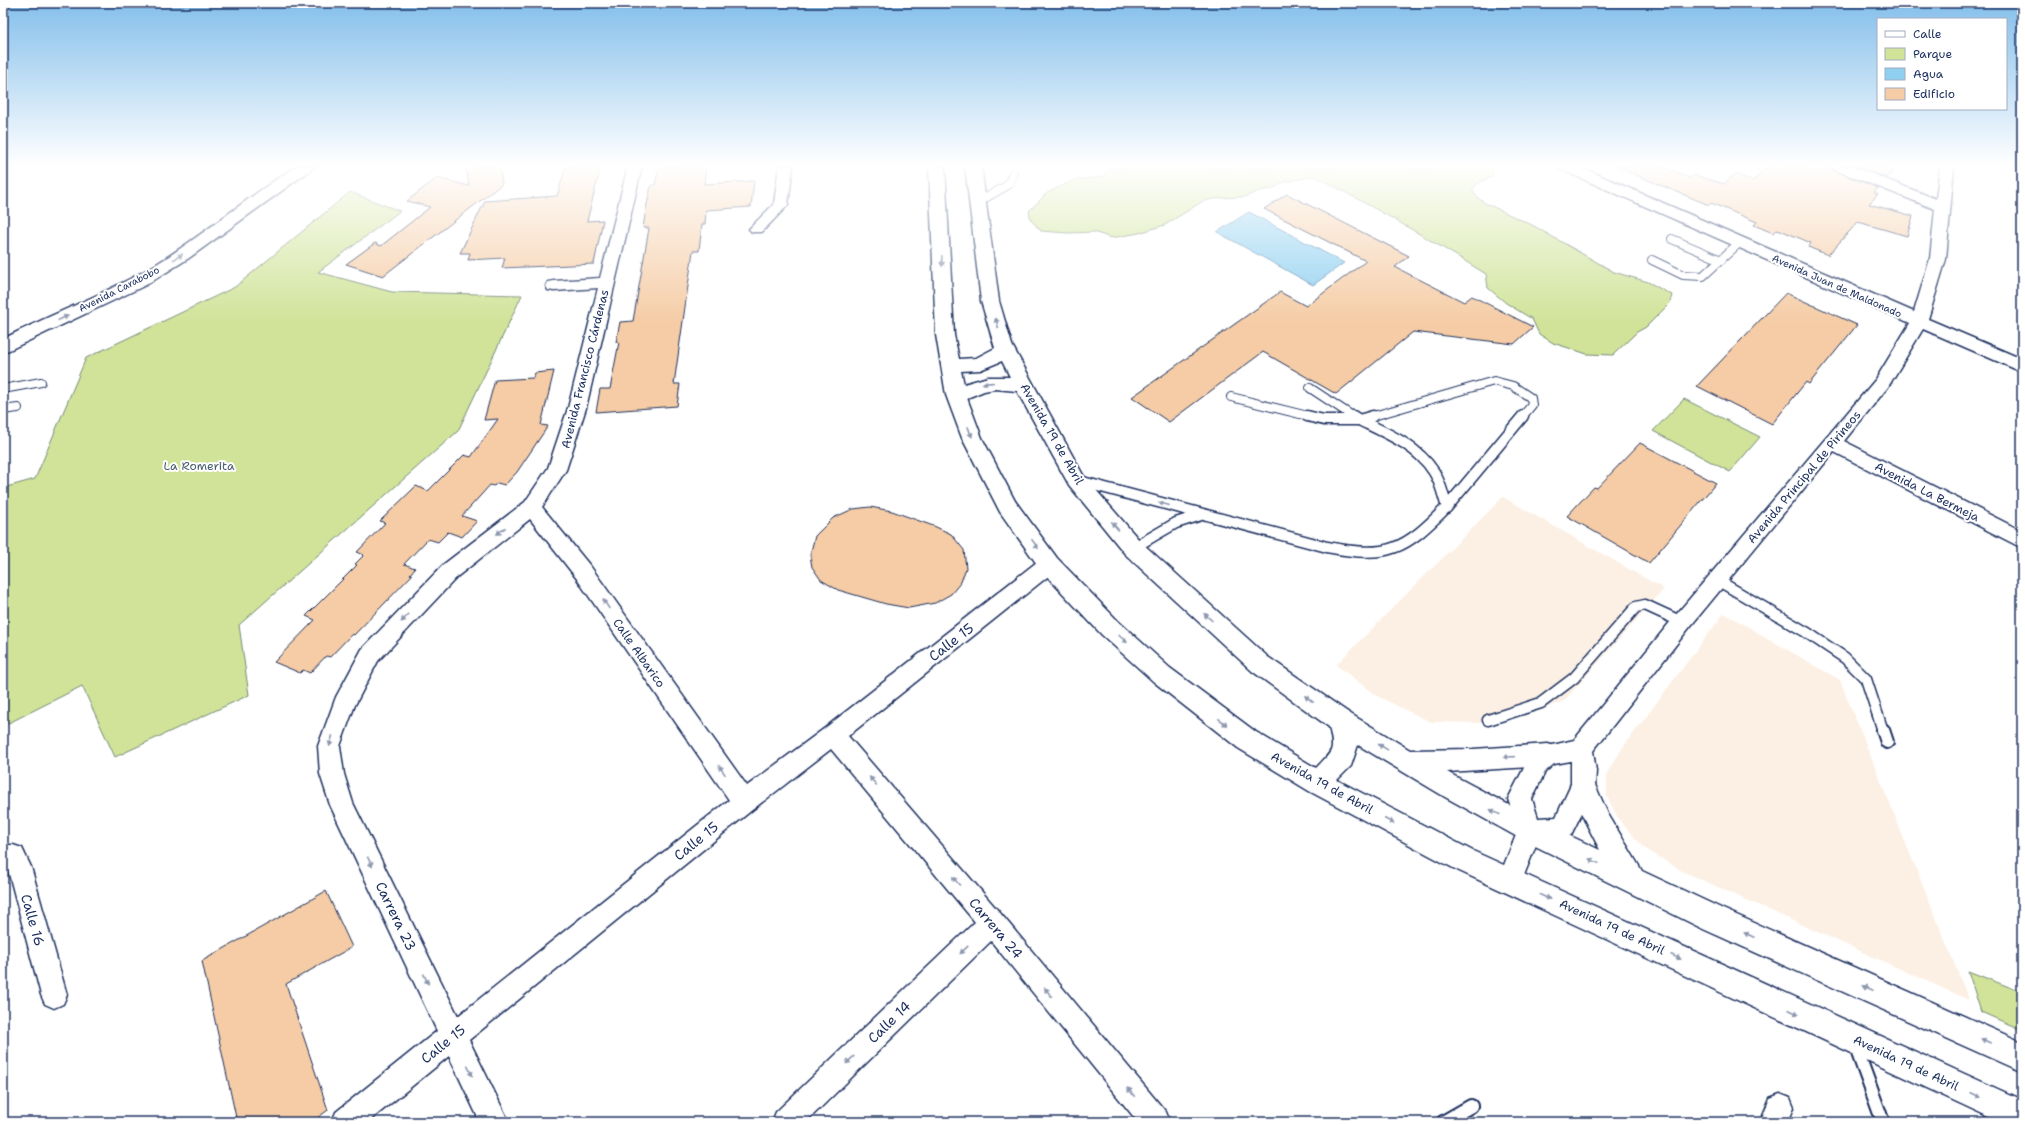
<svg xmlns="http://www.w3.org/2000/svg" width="2025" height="1125" font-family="'Shantell Sans',sans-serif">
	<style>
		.built { fill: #fcf0e4 }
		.green { fill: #d0e398; stroke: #76897b }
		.water { fill: #8fcff0; stroke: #618fb6 }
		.building { fill: #f5cca5; stroke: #1b2f5e }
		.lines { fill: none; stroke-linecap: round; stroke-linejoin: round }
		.lane-far2-casing { stroke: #1b2f5e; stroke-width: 10 }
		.lane-far1-casing { stroke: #1b2f5e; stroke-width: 13 }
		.lane-casing { stroke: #1b2f5e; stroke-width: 16 }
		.street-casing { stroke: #1b2f5e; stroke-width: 3 }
		.secondary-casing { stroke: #1b2f5e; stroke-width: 3 }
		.lane-far2 { stroke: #fff; stroke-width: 8 }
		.lane-far1 { stroke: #fff; stroke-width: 10 }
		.lane { stroke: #fff; stroke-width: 12 }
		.street { fill: #fff; fill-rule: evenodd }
		.secondary { fill: #fff; fill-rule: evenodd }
		.oneway { fill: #8d97ae }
		.labels { text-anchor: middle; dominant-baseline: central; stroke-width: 4; stroke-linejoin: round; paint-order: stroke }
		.far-street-label { font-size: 10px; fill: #1b2f5e; stroke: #fff }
		.street-label { font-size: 12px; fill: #1b2f5e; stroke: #fff }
		.park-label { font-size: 12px; fill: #485c6c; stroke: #fff }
		.near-street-label { font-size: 14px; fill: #1b2f5e; stroke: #fff }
	</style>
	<rect width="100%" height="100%" fill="#fff"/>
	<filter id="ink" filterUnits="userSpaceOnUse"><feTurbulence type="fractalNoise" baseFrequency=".025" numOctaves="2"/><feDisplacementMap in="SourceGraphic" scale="8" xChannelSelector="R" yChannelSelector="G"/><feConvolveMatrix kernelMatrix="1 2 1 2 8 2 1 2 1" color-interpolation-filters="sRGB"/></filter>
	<g filter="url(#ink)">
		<g class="built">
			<path d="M 1503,497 L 1664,589 L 1564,701 L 1531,713 L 1502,721 L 1480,723 L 1431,722 L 1377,696 L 1336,665 Z"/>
			<path d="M 1724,613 L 1840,680 L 1969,1000 L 1682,871 L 1644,848 L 1619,820 L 1607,796 L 1607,773 L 1621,750 Z"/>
		</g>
		<g class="green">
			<path d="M 1404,167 C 1412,168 1421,170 1429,169 C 1449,168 1473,161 1492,170 L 1493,176 L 1478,183 L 1472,190 L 1478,198 L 1485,203 L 1532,225 L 1614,272 L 1648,282 L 1672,295 L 1670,303 L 1646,327 L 1637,332 L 1613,355 L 1587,354 L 1553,343 L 1539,334 L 1532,319 L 1506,303 L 1488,288 L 1486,274 C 1430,239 1373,207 1315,176 L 1285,182 L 1272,189 L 1259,191 L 1245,197 L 1220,198 L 1203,201 L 1165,225 L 1139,233 L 1111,238 L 1094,232 L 1068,233 L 1041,231 L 1031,220 L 1029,211 L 1047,193 L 1074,180 L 1103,177 L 1109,167 Z"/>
			<path d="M 350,192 L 400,211 L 318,272 L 392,292 L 522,295 L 458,431 L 239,625 L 249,695 L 115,757 L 82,686 L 3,726 L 3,488 L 35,479 L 86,358 L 235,287 Z"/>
			<path d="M 1684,399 L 1760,437 L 1730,472 L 1653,431 Z"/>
			<path d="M 1968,971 L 2022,992 L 2022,1030 L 1981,1012 Z"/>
		</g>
		<path class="water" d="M 1249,212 L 1344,263 L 1313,285 L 1217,232 Z"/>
		<g class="building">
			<path d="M 466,166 L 500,166 L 502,184 L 383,276 L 346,264 L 375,243 L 381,246 L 430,207 L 407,201 L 437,178 L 469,186 Z"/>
			<path d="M 566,166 L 601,166 L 587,221 L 603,220 L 594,264 L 502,268 L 505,258 L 468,260 L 470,253 L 460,253 L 485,201 L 557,196 Z"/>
			<path d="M 663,166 L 706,166 L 704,184 L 754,181 L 751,207 L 706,210 L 705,224 L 702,224 L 699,251 L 693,251 L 674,384 L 680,384 L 677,406 L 596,412 L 600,389 L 610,389 L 619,342 L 616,342 L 620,322 L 633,321 L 649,228 L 643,228 L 646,209 L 651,186 L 655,185 L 659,168 Z"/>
			<path d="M 1614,166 L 1661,166 L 1690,178 L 1694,175 L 1724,184 L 1735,174 L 1753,181 L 1768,166 L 1830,166 L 1832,170 L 1878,188 L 1874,193 L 1878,194 L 1869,204 L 1913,216 L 1907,236 L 1858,222 L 1828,255 L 1808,247 L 1811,243 L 1778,229 L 1773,233 L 1754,225 L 1757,222 L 1711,203 L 1709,205 Z"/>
			<path d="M 1857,166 L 1898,166 L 1887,178 Z"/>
			<path d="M 1287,194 L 1409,256 L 1395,267 L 1464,302 L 1472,296 L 1533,327 L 1514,344 L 1413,332 L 1336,394 L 1263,352 L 1169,422 L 1132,397 L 1280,292 L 1306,306 L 1366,261 L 1264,209 Z"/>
			<path d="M 1786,293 L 1857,325 L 1809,384 L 1806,382 L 1772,424 L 1697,386 Z"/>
			<path d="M 554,371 L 541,425 L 548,426 L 517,472 L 505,485 L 497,483 L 494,486 L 490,485 L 462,516 L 477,521 L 462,537 L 448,532 L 438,542 L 428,539 L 404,564 L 415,568 L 410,574 L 412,575 L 354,635 L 352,634 L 330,657 L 326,656 L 310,673 L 303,670 L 300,673 L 274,662 L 315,620 L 306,616 L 357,565 L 355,564 L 364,555 L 357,552 L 385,523 L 380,521 L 416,486 L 428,491 L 464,455 L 471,457 L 498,419 L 484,420 L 495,380 L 533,378 L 535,373 Z"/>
			<path d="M 1640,443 L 1716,483 L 1649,563 L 1567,516 L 1594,487 L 1597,488 Z"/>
			<path d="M 870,507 L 892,511 L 936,527 L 951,534 L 964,550 L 966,568 L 961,582 L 951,594 L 935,603 L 909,608 L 886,604 L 838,590 L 821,580 L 812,567 L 810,555 L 815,536 L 833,518 L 853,509 Z"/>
			<path d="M 326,891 L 352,947 L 286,984 L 328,1110 L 312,1122 L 237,1122 L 202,961 Z"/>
		</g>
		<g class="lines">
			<g class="lane-far2-casing">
				<g id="lane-far2">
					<path d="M 978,202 L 1008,185 L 1013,173"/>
					<path d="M 1672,239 L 1721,260"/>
					<path d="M 1652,260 L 1683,275 L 1703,276 L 1739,243"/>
					<path d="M 1310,388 L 1354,417"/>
					<path d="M 3,389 L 41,382"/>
					<path d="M 1231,397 L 1312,417"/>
					<path d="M 3,410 L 18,408"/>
					<path d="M 1370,417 L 1494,381 L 1513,386 L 1531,398 L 1532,405 L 1522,417"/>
				</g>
			</g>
			<g class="lane-far1-casing">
				<g id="lane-far1">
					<path d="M 1307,416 L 1324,420 L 1359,420 L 1353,416"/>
					<path d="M 1373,416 L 1359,420 C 1386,433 1417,445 1434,472 C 1441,483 1443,496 1447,507 L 1523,416"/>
					<path d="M 1079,481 L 1327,547 C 1389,559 1404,550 1447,507"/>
					<path d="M 1133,548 L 1176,523 L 1201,515"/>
					<path d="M 1717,580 L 1806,632 L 1845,658 L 1866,679 L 1883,731"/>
					<path d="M 1488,720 L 1541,703 L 1574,678 L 1636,607 L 1645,605 L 1682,622"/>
				</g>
			</g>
			<g class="lane-casing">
				<g id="lane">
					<path d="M 1883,730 L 1887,742"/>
					<path d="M 1855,1045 L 1883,1122"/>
					<path d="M 1443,1122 L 1471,1106"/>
				</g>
			</g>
			<g class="street-casing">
				<g id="street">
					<path d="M 628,166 L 642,166 L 586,408 L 566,470 L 542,507 L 591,567 L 747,786 L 825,728 L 1042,558 L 1049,556 L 1056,558 L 1059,564 L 1056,570 L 848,736 L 1001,914 L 1166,1112 L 1170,1122 L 1138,1122 L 991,941 L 806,1122 L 772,1122 L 776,1112 L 975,922 L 831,749 L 752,810 L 469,1040 L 509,1122 L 480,1122 L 449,1056 L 368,1122 L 332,1122 L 336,1112 L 437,1031 L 330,805 L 320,774 L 318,746 L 336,697 L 362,649 L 444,564 L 525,502 L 548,468 L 568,408 L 598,288 L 554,291 L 548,290 L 546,286 L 548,282 L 554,281 L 600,278 ZM 530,519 L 577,579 L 729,800 L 458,1016 L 353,803 L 344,774 L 340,746 L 355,705 L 378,661 L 458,576 Z"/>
					<path d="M 779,166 L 793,166 L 788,205 L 762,232 L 752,232 L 749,229 L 774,204 Z"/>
					<path d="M 1558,166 L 1578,166 L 1914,312 L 1930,259 L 1935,209 L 1833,169 L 1831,166 L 1852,166 L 1936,199 L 1940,166 L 1954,166 L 1946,259 L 1928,319 L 2022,359 L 2022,372 L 1923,329 L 1888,387 L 1844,441 L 2022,531 L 2022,548 L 1834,452 L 1689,628 L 1593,751 L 1596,771 L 1595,786 L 1571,835 L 1563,838 L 1538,840 L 1519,888 L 1510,892 L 1501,888 L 1498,880 L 1518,830 L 1508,799 L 1529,758 L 1540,748 L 1574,740 L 1675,616 L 1876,379 L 1910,323 L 1560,169 ZM 1571,761 L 1571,785 L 1556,817 L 1538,818 L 1532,799 L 1545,772 L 1554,764 Z"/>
					<path d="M 3,845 L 13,845 L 22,848 L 31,867 L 67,995 L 63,1004 L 54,1008 L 45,1004 L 41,995 L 8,870 L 6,867 L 3,867 Z"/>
					<path d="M 1780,1094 L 1790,1098 L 1794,1108 L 1788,1122 L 1760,1122 L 1770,1098 Z"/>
				</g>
			</g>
			<g class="secondary-casing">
				<g id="secondary">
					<path d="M 297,166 L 316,166 L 189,258 L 146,285 L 3,353 L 3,339 C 53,313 107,294 155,265 C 204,235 248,196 297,166 Z"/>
					<path d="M 929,166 L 945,166 L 954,335 L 959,359 L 976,358 L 995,348 L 981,301 L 965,166 L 981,166 L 999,301 L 1012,345 L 1083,475 L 1141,542 L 1268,657 L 1349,713 L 1410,750 L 1473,749 L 1548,744 L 1557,747 L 1561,755 L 1557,763 L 1548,766 L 1447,772 L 1539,821 L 1600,850 L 1584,819 L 1570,786 L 1574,778 L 1583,774 L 1592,778 L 1608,814 L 1642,871 L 1723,909 L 2022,1042 L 2022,1072 L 1703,929 L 1521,839 L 1445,797 L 1358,745 L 1351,766 L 1337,780 L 1473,851 L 2022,1100 L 2022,1122 L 2000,1122 L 1455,869 L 1309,791 L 1238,748 L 1154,682 L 1102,635 L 1041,570 L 1000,512 L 962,438 L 946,395 L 936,335 ZM 1002,361 L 1010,377 L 988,377 L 964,384 L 961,371 L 980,370 ZM 995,389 L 1017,391 L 1069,485 L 1125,554 L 1252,671 L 1329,727 C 1335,752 1333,750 1316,768 L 1256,732 L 1170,668 L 1118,621 L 1057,558 L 1015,501 L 982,438 L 967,398 L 984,391 Z"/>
				</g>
			</g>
			<use href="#lane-far2" class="lane-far2"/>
			<use href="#lane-far1" class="lane-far1"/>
			<use href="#lane" class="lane"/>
			<use href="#street" class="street"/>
			<use href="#secondary" class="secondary"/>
		</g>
		<defs><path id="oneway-solid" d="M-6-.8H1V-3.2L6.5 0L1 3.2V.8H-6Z"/></defs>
		<g class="oneway">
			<use href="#oneway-solid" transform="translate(178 257) rotate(-32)"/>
			<use href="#oneway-solid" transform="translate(942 261) rotate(87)"/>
			<use href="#oneway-solid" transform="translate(63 318) rotate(-26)"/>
			<use href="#oneway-solid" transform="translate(997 323) rotate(-106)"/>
			<use href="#oneway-solid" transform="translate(988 383) rotate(175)"/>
			<use href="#oneway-solid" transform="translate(970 432) rotate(69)"/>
			<use href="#oneway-solid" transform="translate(1164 504) rotate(-165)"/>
			<use href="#oneway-solid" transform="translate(1115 526) rotate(-130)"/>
			<use href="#oneway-solid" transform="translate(501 531) rotate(142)"/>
			<use href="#oneway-solid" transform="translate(1035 544) rotate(54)"/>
			<use href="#oneway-solid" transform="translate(606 604) rotate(-124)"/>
			<use href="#oneway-solid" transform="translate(1208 617) rotate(-138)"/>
			<use href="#oneway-solid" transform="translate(405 618) rotate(134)"/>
			<use href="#oneway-solid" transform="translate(1123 639) rotate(42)"/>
			<use href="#oneway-solid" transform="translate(1309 699) rotate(-143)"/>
			<use href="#oneway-solid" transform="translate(1223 722) rotate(38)"/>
			<use href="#oneway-solid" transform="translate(331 741) rotate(106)"/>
			<use href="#oneway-solid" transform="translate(1383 747) rotate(-149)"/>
			<use href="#oneway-solid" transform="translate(1509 757) rotate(176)"/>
			<use href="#oneway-solid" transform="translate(722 770) rotate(-125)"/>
			<use href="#oneway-solid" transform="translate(873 781) rotate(-130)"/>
			<use href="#oneway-solid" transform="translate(1495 812) rotate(-152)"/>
			<use href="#oneway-solid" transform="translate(1389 821) rotate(28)"/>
			<use href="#oneway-solid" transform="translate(1594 861) rotate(-154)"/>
			<use href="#oneway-solid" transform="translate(370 862) rotate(64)"/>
			<use href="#oneway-solid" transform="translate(956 881) rotate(-130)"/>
			<use href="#oneway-solid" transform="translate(1545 897) rotate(25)"/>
			<use href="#oneway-solid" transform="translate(1749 935) rotate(-156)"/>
			<use href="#oneway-solid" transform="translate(964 950) rotate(136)"/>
			<use href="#oneway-solid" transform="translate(1676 957) rotate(25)"/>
			<use href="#oneway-solid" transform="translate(426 979) rotate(65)"/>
			<use href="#oneway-solid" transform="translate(1868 988) rotate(-156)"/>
			<use href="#oneway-solid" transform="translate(1048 992) rotate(-129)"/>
			<use href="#oneway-solid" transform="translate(1794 1012) rotate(25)"/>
			<use href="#oneway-solid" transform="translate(1986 1041) rotate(-156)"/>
			<use href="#oneway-solid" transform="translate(850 1060) rotate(136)"/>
			<use href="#oneway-solid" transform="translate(470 1071) rotate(64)"/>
			<use href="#oneway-solid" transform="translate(1131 1092) rotate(-129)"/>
			<use href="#oneway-solid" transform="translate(1976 1095) rotate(25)"/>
		</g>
	</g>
	<linearGradient id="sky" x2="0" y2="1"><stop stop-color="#84bfeb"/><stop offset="0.51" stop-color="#fff"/><stop offset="1" stop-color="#fff" stop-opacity="0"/></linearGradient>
	<rect width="2025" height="324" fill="url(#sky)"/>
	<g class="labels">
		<g class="far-street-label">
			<text transform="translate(1837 286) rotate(24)">Avenida Juan de Maldonado</text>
			<text transform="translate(119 289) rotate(-27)">Avenida Carabobo</text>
		</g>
		<g class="street-label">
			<text transform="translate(585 369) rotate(-76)">Avenida Francisco Cárdenas</text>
			<text transform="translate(1052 434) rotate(60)">Avenida 19 de Abril</text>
			<text transform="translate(1804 477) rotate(-50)">Avenida Principal de Pirineos</text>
			<text transform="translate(1927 492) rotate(27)">Avenida La Bermeja</text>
			<text transform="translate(639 653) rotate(55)">Calle Albarico</text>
			<text transform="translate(1322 783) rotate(29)">Avenida 19 de Abril</text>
			<text transform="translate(1612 927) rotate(25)">Avenida 19 de Abril</text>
			<text transform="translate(1906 1063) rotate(25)">Avenida 19 de Abril</text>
		</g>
		<g class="park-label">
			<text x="199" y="466">La Romerita</text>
		</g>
		<g class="near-street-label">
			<text transform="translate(951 642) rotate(-38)">Calle 15</text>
			<text transform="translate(696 841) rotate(-39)">Calle 15</text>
			<text transform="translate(396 916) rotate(64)">Carrera 23</text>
			<text transform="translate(33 920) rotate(74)">Calle 16</text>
			<text transform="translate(996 928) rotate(50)">Carrera 24</text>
			<text transform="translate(889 1022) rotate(-44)">Calle 14</text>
			<text transform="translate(443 1044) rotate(-39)">Calle 15</text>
		</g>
	</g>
	<rect width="2025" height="1125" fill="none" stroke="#fff" stroke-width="16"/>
	<rect x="8" y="8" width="2009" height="1109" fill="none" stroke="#1b2f5e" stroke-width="1.5" filter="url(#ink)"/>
	<rect x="1877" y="18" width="130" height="92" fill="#ffffff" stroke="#a4acbf"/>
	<rect x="1885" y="31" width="20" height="6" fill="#ffffff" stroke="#a4acbf"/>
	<text x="1913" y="38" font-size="12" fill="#1b2f5e">Calle</text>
	<rect x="1885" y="48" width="20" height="12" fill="#d0e398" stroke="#a4acbf"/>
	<text x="1913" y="58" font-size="12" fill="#1b2f5e">Parque</text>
	<rect x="1885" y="68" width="20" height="12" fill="#8fcff0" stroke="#a4acbf"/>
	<text x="1913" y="78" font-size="12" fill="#1b2f5e">Agua</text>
	<rect x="1885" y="88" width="20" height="12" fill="#f5cca5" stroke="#a4acbf"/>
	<text x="1913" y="98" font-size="12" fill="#1b2f5e">Edificio</text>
</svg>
